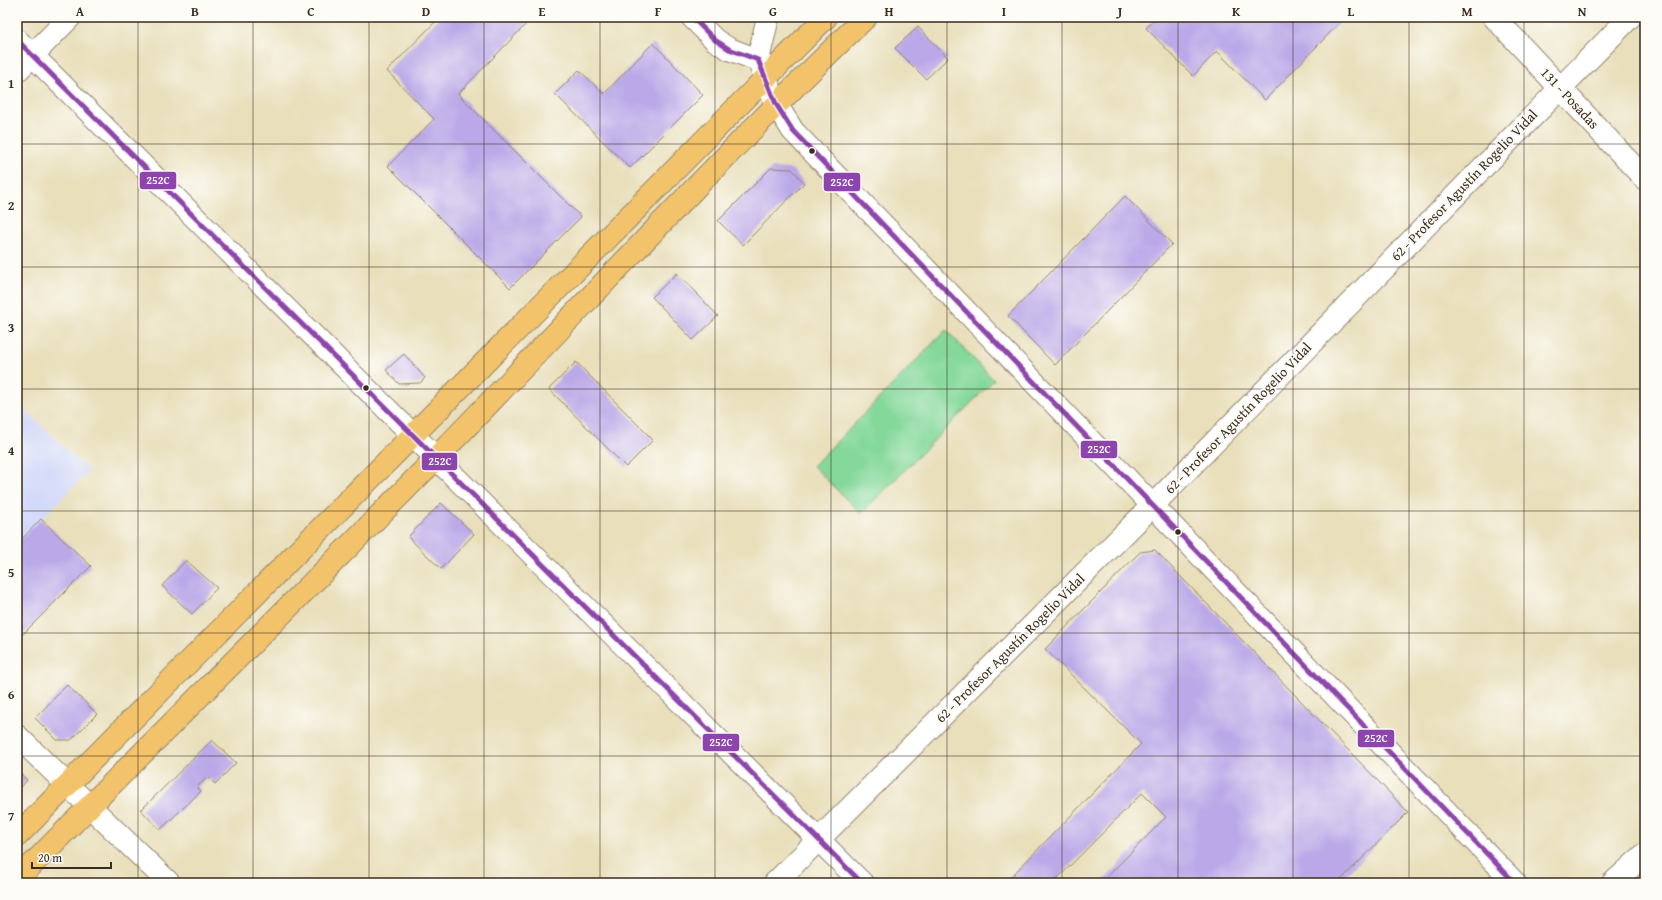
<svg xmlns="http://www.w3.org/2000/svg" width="1662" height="900" font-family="'Gentium Book Plus',serif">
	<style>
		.built { fill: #d3d9f9 }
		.green { fill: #83d89a; stroke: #5f815c }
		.building { fill: #baa8e8 }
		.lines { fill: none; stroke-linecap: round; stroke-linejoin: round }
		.minor-casing { stroke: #92846c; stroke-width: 24 }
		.major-casing { stroke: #92846c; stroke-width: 24 }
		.minor { stroke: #fff; stroke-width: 22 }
		.major { stroke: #f2c36a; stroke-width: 22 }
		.bus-1-casing { stroke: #fdfcf7; stroke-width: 8 }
		.bus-1 { stroke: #8e44ad; stroke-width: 5 }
		.grid { fill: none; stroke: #3b2a1e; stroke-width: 1; stroke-opacity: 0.55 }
		.bus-dot { fill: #3b2a1e; stroke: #fdfcf7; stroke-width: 1.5 }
		.labels { text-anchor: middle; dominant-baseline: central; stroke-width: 4; stroke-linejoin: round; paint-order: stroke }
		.street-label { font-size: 14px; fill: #3b2a1e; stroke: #fdfcf7 }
		.line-badge { stroke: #fdfcf7; stroke-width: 1.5 }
		.badge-label { font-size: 11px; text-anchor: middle; font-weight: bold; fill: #fff }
		.neatline { fill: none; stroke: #3b2a1e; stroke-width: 1.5 }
		.grid-label { font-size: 13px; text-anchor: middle; font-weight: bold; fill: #3b2a1e }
	</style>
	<rect width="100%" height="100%" fill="#fdfcf7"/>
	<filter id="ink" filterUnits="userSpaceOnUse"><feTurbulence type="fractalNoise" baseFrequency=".025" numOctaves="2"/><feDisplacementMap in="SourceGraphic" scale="8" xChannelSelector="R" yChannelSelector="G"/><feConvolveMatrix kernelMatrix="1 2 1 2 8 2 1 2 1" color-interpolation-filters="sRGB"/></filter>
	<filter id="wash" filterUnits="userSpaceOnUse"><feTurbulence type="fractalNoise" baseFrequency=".012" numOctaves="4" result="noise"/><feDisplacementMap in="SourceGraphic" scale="16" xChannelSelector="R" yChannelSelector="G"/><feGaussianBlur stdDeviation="0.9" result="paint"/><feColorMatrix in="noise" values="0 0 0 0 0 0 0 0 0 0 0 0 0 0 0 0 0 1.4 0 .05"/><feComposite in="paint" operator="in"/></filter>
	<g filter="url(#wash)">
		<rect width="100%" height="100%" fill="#e9dfbb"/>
		<path class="built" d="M 17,402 L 89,471 L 17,544 Z"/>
		<path class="green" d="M 946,330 L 994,380 L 861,514 L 813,466 Z"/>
		<g id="blocks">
			<g class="building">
				<path d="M 440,17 L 533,17 L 458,94 L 581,217 L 510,288 L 388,166 L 434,119 L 387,71 Z"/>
				<path d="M 1156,17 L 1345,17 L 1265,100 L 1217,51 L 1193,76 L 1146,28 Z"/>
				<path d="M 918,27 L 948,58 L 926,79 L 895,48 Z"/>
				<path d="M 653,43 L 703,95 L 630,168 L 555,94 L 579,70 L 604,94 Z"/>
				<path d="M 771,168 L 792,169 L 804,183 L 743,245 L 718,221 Z"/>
				<path d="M 1125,196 L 1172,244 L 1055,365 L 1008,316 Z"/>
				<path d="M 677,273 L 718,316 L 693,340 L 652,297 Z"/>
				<path d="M 404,354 L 425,378 L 420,383 L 399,384 L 386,370 Z"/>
				<path d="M 576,362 L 653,440 L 626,467 L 549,389 Z"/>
				<path d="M 441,503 L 474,534 L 441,569 L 408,537 Z"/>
				<path d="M 41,519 L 91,566 L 17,640 L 17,544 Z"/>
				<path d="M 1155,550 L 1408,812 L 1338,883 L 1101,883 L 1166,817 L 1142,793 L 1053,883 L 1005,883 L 1141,744 L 1045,649 L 1140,552 Z"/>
				<path d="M 186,560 L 217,588 L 192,614 L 162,586 Z"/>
				<path d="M 67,685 L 97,714 L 71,740 L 57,740 L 35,718 Z"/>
				<path d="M 212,740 L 236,763 L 215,784 L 208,777 L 197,787 L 201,791 L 160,830 L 141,810 Z"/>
				<path d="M 17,771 L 27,780 L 17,792 Z"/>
			</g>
		</g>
	</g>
	<g filter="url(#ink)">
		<use href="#blocks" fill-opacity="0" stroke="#92846c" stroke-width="1"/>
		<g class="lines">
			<g class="minor-casing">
				<g id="minor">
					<path d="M 692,17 L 715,40 L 729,49 L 758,60 L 776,104 L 793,131 L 1515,883"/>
					<path d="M 1494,17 L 1645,179"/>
					<path d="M 17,40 L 862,883"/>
					<path d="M 758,60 L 768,17"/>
					<path d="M 17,71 L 70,17"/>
					<path d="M 17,736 L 169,883"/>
					<path d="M 775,883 L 1153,505 L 1630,17"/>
					<path d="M 1613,883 L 1645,854"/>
				</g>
			</g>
			<g class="major-casing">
				<g id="major">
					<path d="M 17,836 L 826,17"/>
					<path d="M 17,880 C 156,738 298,599 437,457 C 580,310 718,159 866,17"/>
				</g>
			</g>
			<use href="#minor" class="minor"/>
			<use href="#major" class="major"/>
			<g class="bus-1-casing">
				<g id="bus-1">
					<path d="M 692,17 L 715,40 L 729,49 L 758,60 L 776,104 L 793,131 L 1515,883"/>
					<path d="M 17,40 L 862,883"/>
				</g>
			</g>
			<use href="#bus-1" class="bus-1"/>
		</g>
	</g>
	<path class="grid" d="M 138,17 L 138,883M 253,17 L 253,883M 369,17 L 369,883M 484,17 L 484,883M 600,17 L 600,883M 715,17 L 715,883M 831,17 L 831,883M 947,17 L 947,883M 1062,17 L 1062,883M 1178,17 L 1178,883M 1293,17 L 1293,883M 1409,17 L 1409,883M 1524,17 L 1524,883M 17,144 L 1645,144M 17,267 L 1645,267M 17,389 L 1645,389M 17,511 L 1645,511M 17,633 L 1645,633M 17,756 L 1645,756"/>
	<g class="bus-dot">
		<circle cx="812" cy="151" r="3.5"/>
		<circle cx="366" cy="388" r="3.5"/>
		<circle cx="1178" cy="532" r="3.5"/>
	</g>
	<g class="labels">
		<g class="street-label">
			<text transform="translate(1570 98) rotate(47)">131 - Posadas</text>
			<text transform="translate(1464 185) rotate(-46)">62 - Profesor Agustín Rogelio Vidal</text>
			<text transform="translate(1238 418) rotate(-46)">62 - Profesor Agustín Rogelio Vidal</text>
			<text transform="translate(1010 648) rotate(-45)">62 - Profesor Agustín Rogelio Vidal</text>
		</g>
	</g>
	<g class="line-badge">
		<rect x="139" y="171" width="38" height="19" rx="4" fill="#8e44ad"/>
		<rect x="823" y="172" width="38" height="20" rx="4" fill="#8e44ad"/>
		<rect x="1080" y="440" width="38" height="19" rx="4" fill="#8e44ad"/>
		<rect x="421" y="452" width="37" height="19" rx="4" fill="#8e44ad"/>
		<rect x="1357" y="729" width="38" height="19" rx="4" fill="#8e44ad"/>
		<rect x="702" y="733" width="38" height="19" rx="4" fill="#8e44ad"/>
	</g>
	<g class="badge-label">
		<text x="158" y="184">252C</text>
		<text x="842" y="186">252C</text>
		<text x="1099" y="453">252C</text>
		<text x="440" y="465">252C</text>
		<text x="1376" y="742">252C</text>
		<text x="721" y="746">252C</text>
	</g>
	<rect width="1662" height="900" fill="none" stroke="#fdfcf7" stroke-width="44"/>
	<path d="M32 862v6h79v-6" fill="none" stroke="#3b2a1e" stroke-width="2"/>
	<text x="38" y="862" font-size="12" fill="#3b2a1e" stroke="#fdfcf7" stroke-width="3" paint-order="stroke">20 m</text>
	<rect x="22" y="22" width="1618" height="856" class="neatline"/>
	<g class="grid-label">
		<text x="80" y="16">A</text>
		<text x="195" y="16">B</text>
		<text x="311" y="16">C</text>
		<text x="426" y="16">D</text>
		<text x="542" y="16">E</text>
		<text x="658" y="16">F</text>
		<text x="773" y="16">G</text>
		<text x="889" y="16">H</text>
		<text x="1004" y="16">I</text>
		<text x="1120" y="16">J</text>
		<text x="1236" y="16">K</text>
		<text x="1351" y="16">L</text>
		<text x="1467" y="16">M</text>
		<text x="1582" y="16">N</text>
		<text x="11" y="88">1</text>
		<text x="11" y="210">2</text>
		<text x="11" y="332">3</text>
		<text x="11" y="455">4</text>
		<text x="11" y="577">5</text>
		<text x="11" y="699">6</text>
		<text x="11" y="821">7</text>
	</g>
</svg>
